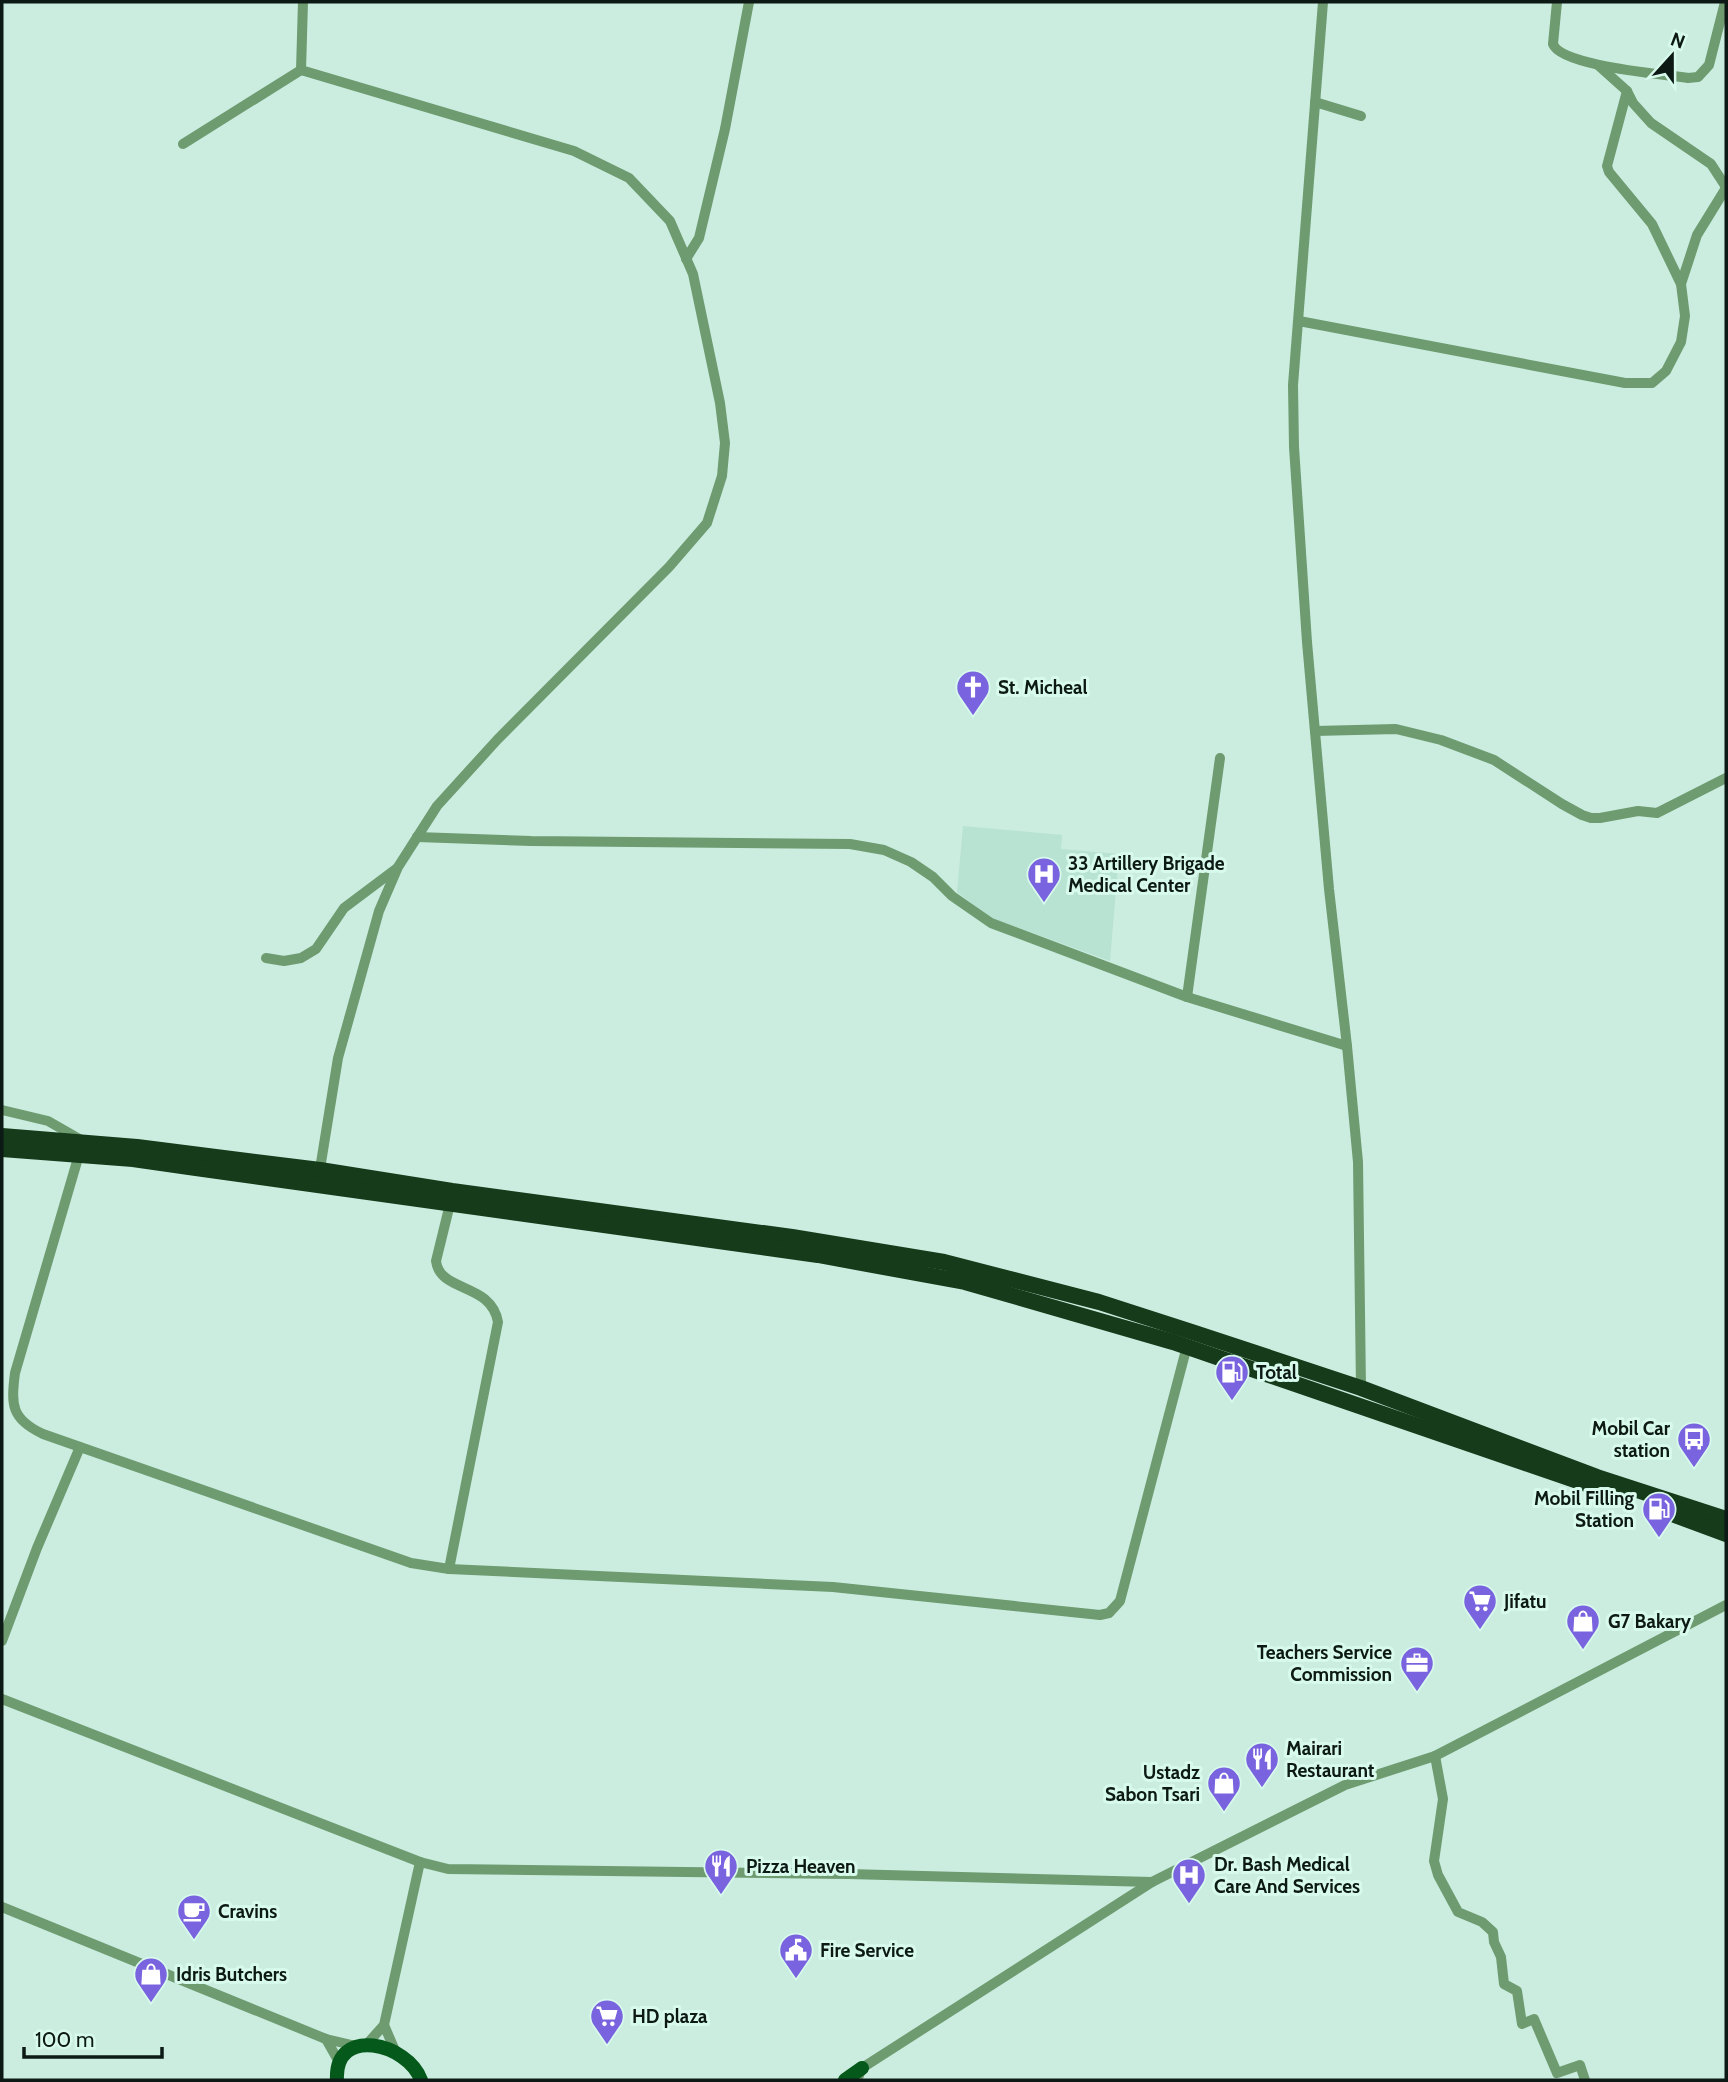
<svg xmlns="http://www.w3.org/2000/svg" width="1728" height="2082" font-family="Cabin,sans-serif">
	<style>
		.built { fill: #b8e2d1 }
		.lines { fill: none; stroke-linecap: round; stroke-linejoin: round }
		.minor { stroke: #6e9b70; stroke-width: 10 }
		.major { stroke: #05591a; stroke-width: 14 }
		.highway { stroke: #153b1a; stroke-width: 16 }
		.labels { text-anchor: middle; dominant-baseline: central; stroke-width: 6; stroke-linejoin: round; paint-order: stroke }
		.poi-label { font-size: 19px; font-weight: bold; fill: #0c1914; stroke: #d8faed; text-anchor: start }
	</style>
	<rect width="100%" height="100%" fill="#cbede0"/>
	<path class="built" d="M 963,826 L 1062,835 L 1061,849 L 1119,854 L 1110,961 L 989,917 L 957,892 Z"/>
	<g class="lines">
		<g class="minor">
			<path d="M 303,2 L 301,70 L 574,151 L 629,178 L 670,221 L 693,274 L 720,403 L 725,443 L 722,476 L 707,523 L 669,567 L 497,740 L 437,806 L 398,867 L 379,911 L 338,1058 L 319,1175"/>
			<path d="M 1323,2 L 1293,385 L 1294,447 L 1307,642 L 1329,889 L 1347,1046 L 1358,1162 L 1361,1388"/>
			<path d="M 1557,2 L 1553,44 C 1561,66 1663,74 1688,78 L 1698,77 L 1709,65 L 1725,2"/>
			<path d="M 1598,65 L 1627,91 L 1633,103 L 1651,123 L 1711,164 L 1726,187"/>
			<path d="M 1315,102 L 1361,116"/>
			<path d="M 183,144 L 301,70"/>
			<path d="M 686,259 L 699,238 L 725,129 L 749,2"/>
			<path d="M 1681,284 L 1697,235 L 1726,188"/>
			<path d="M 1299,321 L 1625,383 L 1652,383 L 1666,371 L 1681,342 L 1685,316 L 1681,284 L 1652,224 L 1609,172 L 1607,166 L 1627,91"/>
			<path d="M 1315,731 L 1396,729 L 1441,740 L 1494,760 L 1562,804 L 1582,815 L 1591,818 L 1600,818 L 1638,811 L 1657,813 L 1726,778"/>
			<path d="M 417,837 L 531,841 L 850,844 L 884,850 L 911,862 L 933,877 L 952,896 L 991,923 L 1187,997 L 1347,1046"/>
			<path d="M 266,958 L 284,961 L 301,958 L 316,949 L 344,908 L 396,869"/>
			<path d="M 1187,997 L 1220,758"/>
			<path d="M 2,1110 L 48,1121 L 83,1141 L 15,1373 C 11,1405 11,1419 43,1434 L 411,1563 L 449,1569 L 833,1587 L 1100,1615 L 1109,1613 L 1120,1601 L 1187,1346"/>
			<path d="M 449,1569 L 498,1322 C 491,1282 440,1293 436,1261 L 450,1204"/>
			<path d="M 2,1641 L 37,1548 L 80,1447"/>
			<path d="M 2,1699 L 420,1862 L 448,1869 L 848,1874 L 1152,1882"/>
			<path d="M 1435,1756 L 1443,1799 L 1434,1861 L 1438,1875 L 1458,1912 L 1482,1922 L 1493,1932 L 1494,1942 L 1501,1957 L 1504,1984 L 1517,1991 L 1522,2024 L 1534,2019 L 1557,2073 L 1580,2065 L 1585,2080"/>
			<path d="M 2,1907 L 326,2039 L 356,2046"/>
			<path d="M 384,2025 L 396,2053"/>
			<path d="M 326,2039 L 339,2062"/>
			<path d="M 367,2044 L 384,2025 L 420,1862"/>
			<path d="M 857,2080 L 862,2068 L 1152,1882 L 1345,1785 L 1435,1756 L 1726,1605"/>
		</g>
		<g class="major">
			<path d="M 337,2080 C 334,2025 408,2043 421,2080"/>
			<path d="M 845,2080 L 862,2068"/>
		</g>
		<g class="highway">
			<path d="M 2,1136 L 137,1147 L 320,1170 L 452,1191 L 792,1237 L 944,1262 L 1099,1302 L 1192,1332 L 1361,1388 L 1597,1477 L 1726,1519"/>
			<path d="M 2,1149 L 133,1159 L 196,1168 L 818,1255 L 965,1282 L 1173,1342 L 1595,1487"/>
			<path d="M 1672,1514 L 1726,1534"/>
		</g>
	</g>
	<defs>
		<g id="church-pin" transform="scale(1.75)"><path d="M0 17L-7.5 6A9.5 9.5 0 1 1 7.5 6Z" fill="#7a63de" stroke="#d8faed"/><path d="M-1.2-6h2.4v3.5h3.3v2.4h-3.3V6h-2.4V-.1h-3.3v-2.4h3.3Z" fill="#fff"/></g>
		<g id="hospital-pin" transform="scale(1.75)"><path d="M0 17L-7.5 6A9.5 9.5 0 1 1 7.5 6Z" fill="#7a63de" stroke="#d8faed"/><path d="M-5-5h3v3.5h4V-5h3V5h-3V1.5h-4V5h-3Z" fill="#fff"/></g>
		<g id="fuel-pin" transform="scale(1.75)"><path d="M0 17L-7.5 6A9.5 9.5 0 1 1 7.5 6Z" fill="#7a63de" stroke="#d8faed"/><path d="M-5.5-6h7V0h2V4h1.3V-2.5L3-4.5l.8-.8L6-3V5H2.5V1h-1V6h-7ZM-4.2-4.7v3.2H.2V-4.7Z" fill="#fff"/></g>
		<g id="bus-pin" transform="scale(1.75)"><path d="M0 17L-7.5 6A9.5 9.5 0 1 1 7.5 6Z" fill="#7a63de" stroke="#d8faed"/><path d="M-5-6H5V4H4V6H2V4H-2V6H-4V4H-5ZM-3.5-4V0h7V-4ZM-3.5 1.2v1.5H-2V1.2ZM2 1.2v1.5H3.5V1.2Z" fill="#fff"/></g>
		<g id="supermarket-pin" transform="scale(1.75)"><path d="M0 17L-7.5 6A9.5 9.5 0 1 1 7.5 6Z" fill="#7a63de" stroke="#d8faed"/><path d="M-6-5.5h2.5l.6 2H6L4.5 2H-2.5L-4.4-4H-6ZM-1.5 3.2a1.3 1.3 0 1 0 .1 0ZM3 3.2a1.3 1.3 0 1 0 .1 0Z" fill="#fff"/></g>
		<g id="shop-pin" transform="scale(1.75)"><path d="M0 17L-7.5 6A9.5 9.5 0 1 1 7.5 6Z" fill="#7a63de" stroke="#d8faed"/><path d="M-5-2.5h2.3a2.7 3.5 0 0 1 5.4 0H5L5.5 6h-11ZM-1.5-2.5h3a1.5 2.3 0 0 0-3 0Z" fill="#fff"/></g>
		<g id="office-pin" transform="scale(1.75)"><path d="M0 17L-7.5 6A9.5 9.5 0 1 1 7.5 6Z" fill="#7a63de" stroke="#d8faed"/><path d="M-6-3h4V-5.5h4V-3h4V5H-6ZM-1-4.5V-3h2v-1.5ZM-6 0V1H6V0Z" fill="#fff"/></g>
		<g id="restaurant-pin" transform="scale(1.75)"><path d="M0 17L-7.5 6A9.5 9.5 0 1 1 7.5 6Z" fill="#7a63de" stroke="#d8faed"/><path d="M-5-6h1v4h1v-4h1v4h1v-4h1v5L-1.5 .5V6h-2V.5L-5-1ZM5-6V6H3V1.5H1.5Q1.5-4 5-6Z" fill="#fff"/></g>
		<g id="cafe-pin" transform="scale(1.75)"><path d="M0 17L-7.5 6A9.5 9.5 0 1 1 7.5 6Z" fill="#7a63de" stroke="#d8faed"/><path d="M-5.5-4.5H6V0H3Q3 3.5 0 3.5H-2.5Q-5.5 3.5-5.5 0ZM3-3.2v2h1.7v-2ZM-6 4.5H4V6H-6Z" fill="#fff"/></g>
		<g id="civic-pin" transform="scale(1.75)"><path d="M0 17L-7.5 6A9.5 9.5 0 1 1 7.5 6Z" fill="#7a63de" stroke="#d8faed"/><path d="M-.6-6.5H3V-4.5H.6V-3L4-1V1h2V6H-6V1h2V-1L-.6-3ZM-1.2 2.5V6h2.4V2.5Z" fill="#fff"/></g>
	</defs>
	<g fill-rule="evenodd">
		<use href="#church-pin" x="973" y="687"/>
		<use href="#hospital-pin" x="1044" y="874"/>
		<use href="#fuel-pin" x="1232" y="1372"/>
		<use href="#bus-pin" x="1694" y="1439"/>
		<use href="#fuel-pin" x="1659" y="1509"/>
		<use href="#supermarket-pin" x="1480" y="1601"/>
		<use href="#shop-pin" x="1583" y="1621"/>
		<use href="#office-pin" x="1417" y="1663"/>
		<use href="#restaurant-pin" x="1262" y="1759"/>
		<use href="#shop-pin" x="1224" y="1783"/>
		<use href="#restaurant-pin" x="721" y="1866"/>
		<use href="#hospital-pin" x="1189" y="1875"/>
		<use href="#cafe-pin" x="194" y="1911"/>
		<use href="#civic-pin" x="796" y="1950"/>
		<use href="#shop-pin" x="151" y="1974"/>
		<use href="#supermarket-pin" x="607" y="2016"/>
	</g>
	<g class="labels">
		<g class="poi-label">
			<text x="998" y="687">St. Micheal</text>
			<text x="1068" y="863">33 Artillery Brigade<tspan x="1068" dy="22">Medical Center</tspan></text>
			<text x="1256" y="1372">Total</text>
			<text x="1670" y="1428" text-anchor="end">Mobil Car<tspan x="1670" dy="22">station</tspan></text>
			<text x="1634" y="1498" text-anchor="end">Mobil Filling<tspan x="1634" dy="22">Station</tspan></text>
			<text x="1504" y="1601">Jifatu</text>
			<text x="1608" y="1621">G7 Bakary</text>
			<text x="1392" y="1652" text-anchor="end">Teachers Service<tspan x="1392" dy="22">Commission</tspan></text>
			<text x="1286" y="1748">Mairari<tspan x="1286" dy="22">Restaurant</tspan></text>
			<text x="1200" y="1772" text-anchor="end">Ustadz<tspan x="1200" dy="22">Sabon Tsari</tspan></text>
			<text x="1214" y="1864">Dr. Bash Medical<tspan x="1214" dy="22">Care And Services</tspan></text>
			<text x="746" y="1866">Pizza Heaven</text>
			<text x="218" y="1911">Cravins</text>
			<text x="820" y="1950">Fire Service</text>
			<text x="176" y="1974">Idris Butchers</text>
			<text x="632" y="2016">HD plaza</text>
		</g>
	</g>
	<rect width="1728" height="2082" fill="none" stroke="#0c1914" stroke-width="7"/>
	<g transform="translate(1672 56) rotate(21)" stroke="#d8faed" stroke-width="5" paint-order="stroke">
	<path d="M0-5L12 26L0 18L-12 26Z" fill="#0c1914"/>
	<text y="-10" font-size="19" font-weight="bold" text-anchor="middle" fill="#0c1914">N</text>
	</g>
	<path d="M24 2047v10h138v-10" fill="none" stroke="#0c1914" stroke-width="3.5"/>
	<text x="35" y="2047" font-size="21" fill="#0c1914" stroke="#d8faed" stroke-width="5" paint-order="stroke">100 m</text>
</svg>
